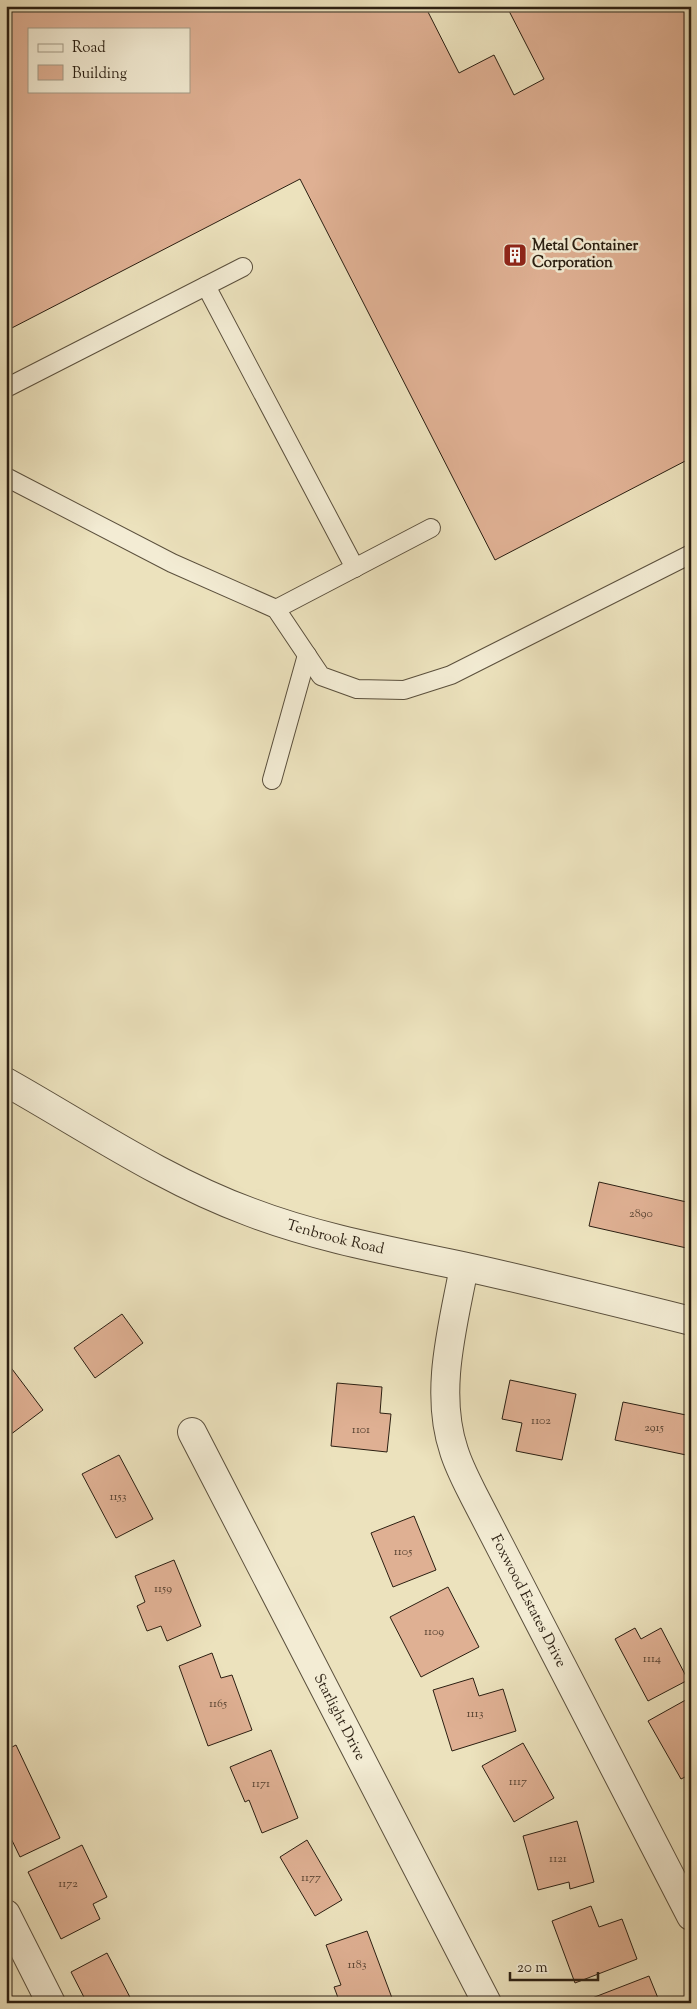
<svg xmlns="http://www.w3.org/2000/svg" width="697" height="2009" font-family="'Sorts Mill Goudy',serif">
	<style>
		.building { fill: #dfb093; stroke: #2b1f12; fill-rule: evenodd }
		.lines { fill: none; stroke-linecap: round; stroke-linejoin: round }
		.service-casing { stroke: #5b503d; stroke-width: 20 }
		.minor-casing { stroke: #5b503d; stroke-width: 30 }
		.tertiary-casing { stroke: #5b503d; stroke-width: 30 }
		.service { stroke: #f3ecd4; stroke-width: 18 }
		.minor { stroke: #f3ecd4; stroke-width: 28 }
		.tertiary { stroke: #f3ecd4; stroke-width: 28 }
		.labels { text-anchor: middle; dominant-baseline: central; stroke-width: 5; stroke-linejoin: round; paint-order: stroke }
		.number-label { font-size: 12px; fill: #584332 }
		.poi-label { font-size: 15px; font-weight: bold; fill: #2b1f12; stroke: #f3ecd4; text-anchor: start }
		.street-label { font-size: 15px; fill: #2b1f12; stroke: #f3ecd4 }
	</style>
	<rect width="100%" height="100%" fill="#ece2bd"/>
	<filter id="stains"><feTurbulence type="fractalNoise" baseFrequency=".004" numOctaves="4"/><feColorMatrix values="0 0 0 0 .2 0 0 0 0 .09 0 0 0 0 .02 0 0 0 .5 -.17"/></filter>
	<radialGradient id="worn" r=".72"><stop offset=".6" stop-color="#630" stop-opacity="0"/><stop offset="1" stop-color="#630" stop-opacity=".3"/></radialGradient>
	<g class="building">
		<path d="M 6,6 L 425,6 L 459,73 L 494,55 L 514,95 L 544,79 L 508,9 L 513,6 L 691,6 L 691,458 L 495,560 L 300,179 L 6,331 ZM 29,29 L 189,29 L 189,91 L 29,91 Z"/>
		<path d="M 599,1182 L 691,1203 L 691,1249 L 589,1226 Z"/>
		<path d="M 122,1314 L 143,1343 L 95,1378 L 74,1348 Z"/>
		<path d="M 6,1361 L 43,1410 L 6,1438 Z"/>
		<path d="M 510,1380 L 576,1394 L 562,1460 L 516,1451 L 522,1423 L 502,1419 Z"/>
		<path d="M 337,1383 L 382,1387 L 380,1413 L 391,1414 L 387,1452 L 331,1446 Z"/>
		<path d="M 623,1402 L 691,1416 L 691,1456 L 615,1440 Z"/>
		<path d="M 119,1455 L 153,1519 L 116,1538 L 82,1474 Z"/>
		<path d="M 414,1516 L 436,1570 L 393,1587 L 371,1533 Z"/>
		<path d="M 174,1560 L 201,1626 L 167,1641 L 161,1626 L 147,1631 L 137,1606 L 145,1602 L 135,1576 Z"/>
		<path d="M 448,1587 L 479,1647 L 421,1677 L 390,1617 Z"/>
		<path d="M 635,1628 L 641,1639 L 661,1628 L 688,1680 L 648,1701 L 615,1639 Z"/>
		<path d="M 212,1653 L 221,1678 L 232,1675 L 252,1730 L 208,1746 L 179,1666 Z"/>
		<path d="M 473,1678 L 479,1696 L 503,1689 L 516,1731 L 452,1751 L 433,1690 Z"/>
		<path d="M 691,1697 L 691,1774 L 681,1779 L 648,1721 Z"/>
		<path d="M 523,1743 L 554,1798 L 514,1822 L 482,1766 Z"/>
		<path d="M 16,1745 L 60,1838 L 20,1857 L 6,1828 L 6,1750 Z"/>
		<path d="M 271,1750 L 298,1818 L 262,1833 L 249,1800 L 245,1802 L 230,1767 Z"/>
		<path d="M 577,1821 L 594,1882 L 570,1889 L 569,1882 L 538,1890 L 523,1836 Z"/>
		<path d="M 307,1840 L 342,1900 L 315,1916 L 280,1857 Z"/>
		<path d="M 82,1845 L 107,1897 L 93,1904 L 100,1919 L 61,1939 L 28,1872 Z"/>
		<path d="M 591,1906 L 599,1927 L 622,1919 L 637,1959 L 575,1983 L 552,1921 Z"/>
		<path d="M 367,1931 L 392,1998 L 379,2003 L 340,2003 L 334,1987 L 341,1985 L 326,1945 Z"/>
		<path d="M 107,1953 L 133,2003 L 87,2003 L 71,1972 Z"/>
		<path d="M 649,1976 L 660,2003 L 588,2003 L 587,2000 Z"/>
	</g>
	<g class="lines">
		<g class="service-casing">
			<g id="service">
				<path d="M 206,286 L 355,568"/>
				<path d="M 6,388 L 243,267"/>
				<path d="M 6,477 L 172,563 L 276,609 L 321,676 L 357,689 L 404,690 L 451,675 L 691,554"/>
				<path d="M 276,609 L 431,528"/>
				<path d="M 272,780 L 307,655"/>
			</g>
		</g>
		<g class="minor-casing">
			<g id="minor">
				<path id="s1" d="M 464,1267 C 453,1326 434,1392 454,1451 C 459,1467 467,1482 474,1496 L 691,1916"/>
				<path id="s2" d="M 192,1432 L 487,2003"/>
				<path d="M 6,1914 L 51,2003"/>
			</g>
		</g>
		<g class="tertiary-casing">
			<g id="tertiary">
				<path id="s3" d="M 6,1082 C 86,1127 163,1180 250,1212 C 318,1238 391,1251 462,1266 C 539,1283 615,1302 691,1321"/>
			</g>
		</g>
		<use href="#service" class="service"/>
		<use href="#minor" class="minor"/>
		<use href="#tertiary" class="tertiary"/>
	</g>
	<defs>
		<g id="building-square" transform="scale(1.25)"><rect x="-9" y="-9" width="18" height="18" rx="4" fill="#8f2418" stroke="#f3ecd4"/><path d="M-4-6H4V6H1V3H-1V6H-4ZM-2.5-4.3h1.7v1.8h-1.7ZM.8-4.3h1.7v1.8H.8ZM-2.5-1h1.7V.8h-1.7ZM.8-1h1.7V.8H.8Z" fill="#fff"/></g>
	</defs>
	<g fill-rule="evenodd">
		<use href="#building-square" x="515" y="255"/>
	</g>
	<g class="labels">
		<g class="number-label">
			<text x="641" y="1214">2890</text>
			<text x="541" y="1421">1102</text>
			<text x="654" y="1428">2915</text>
			<text x="361" y="1430">1101</text>
			<text x="118" y="1497">1153</text>
			<text x="403" y="1552">1105</text>
			<text x="163" y="1589">1159</text>
			<text x="434" y="1632">1109</text>
			<text x="652" y="1659">1114</text>
			<text x="218" y="1704">1165</text>
			<text x="475" y="1714">1113</text>
			<text x="518" y="1782">1117</text>
			<text x="261" y="1784">1171</text>
			<text x="558" y="1859">1121</text>
			<text x="311" y="1878">1177</text>
			<text x="68" y="1884">1172</text>
			<text x="357" y="1965">1183</text>
		</g>
		<g class="poi-label">
			<text x="532" y="246">Metal Container<tspan x="532" dy="17">Corporation</tspan></text>
		</g>
		<g class="street-label">
			<text stroke="none"><textPath href="#s3" startOffset="366">Tenbrook Road</textPath></text>
			<text stroke="none"><textPath href="#s1" startOffset="354">Foxwood Estates Drive</textPath></text>
			<text stroke="none"><textPath href="#s2" startOffset="321">Starlight Drive</textPath></text>
		</g>
	</g>
	<rect width="697" height="2009" fill="none" stroke="#ece2bd" stroke-width="25"/>
	<rect x="8" y="8" width="682" height="1994" fill="none" stroke="#2b1f12" stroke-width="2.5"/>
	<rect x="12" y="12" width="672" height="1984" fill="none" stroke="#2b1f12"/>
	<rect x="28" y="28" width="162" height="65" fill="#f3ecd4" stroke="#a39a86"/>
	<rect x="38" y="44" width="25" height="8" fill="#f3ecd4" stroke="#a39a86"/>
	<text x="72" y="52" font-size="15" fill="#2b1f12">Road</text>
	<rect x="38" y="65" width="25" height="15" fill="#dfb093" stroke="#a39a86"/>
	<text x="72" y="78" font-size="15" fill="#2b1f12">Building</text>
	<path d="M510 1972v8h88v-8" fill="none" stroke="#2b1f12" stroke-width="2.5"/>
	<text x="517" y="1972" font-size="15" fill="#2b1f12" stroke="#f3ecd4" stroke-width="4" paint-order="stroke">20 m</text>
	<rect width="100%" height="100%" filter="url(#stains)"/>
	<rect width="100%" height="100%" fill="url(#worn)"/>
</svg>
